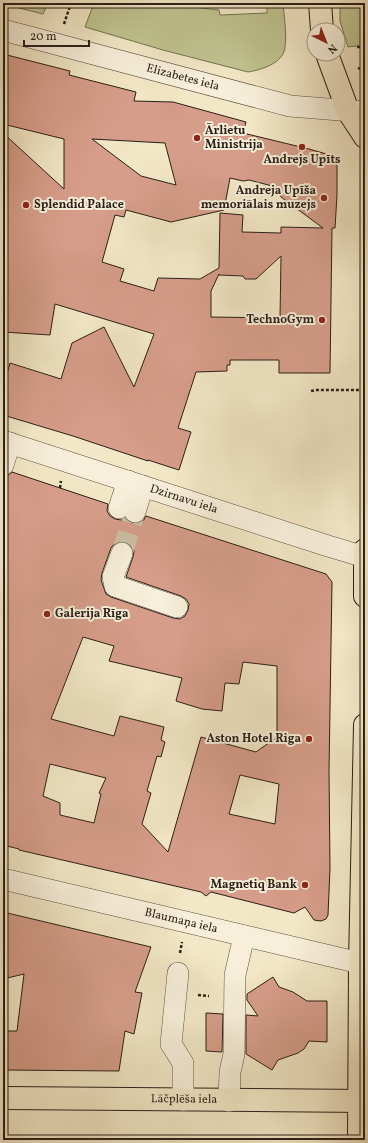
<svg xmlns="http://www.w3.org/2000/svg" width="368" height="1143" font-family="Vollkorn,serif">
	<style>
		.green { fill: #c0c491; stroke: #757254 }
		.building { fill: #d69d8a; stroke: #2a1f17; fill-rule: evenodd }
		.lines { fill: none; stroke-linecap: round; stroke-linejoin: round }
		.minor-tunnel { stroke: #cabfa3; stroke-width: 21; stroke-dasharray: 21 10; stroke-linecap: butt }
		.minor-casing { stroke: #5c5143; stroke-width: 22 }
		.major-casing { stroke: #2a1f17; stroke-width: 24 }
		.highway-casing { stroke: #2a1f17; stroke-width: 24 }
		.path { stroke: #2a1f17; stroke-width: 2.5; stroke-dasharray: 3 2; stroke-linecap: butt }
		.minor { stroke: #f7efda; stroke-width: 21 }
		.major { stroke: #f2e7c6; stroke-width: 22 }
		.highway { stroke: #f2e7c6; stroke-width: 22 }
		.poi-dot { fill: #8f2418; stroke: #f7efda; stroke-width: 1.5 }
		.labels { text-anchor: middle; dominant-baseline: central; stroke-width: 4; stroke-linejoin: round; paint-order: stroke }
		.street-label { font-size: 12px; fill: #2a1f17; stroke: #f7efda }
		.poi-label { font-size: 12px; font-weight: bold; fill: #2a1f17; stroke: #f7efda; text-anchor: end }
	</style>
	<rect width="100%" height="100%" fill="#f2e7c6"/>
	<filter id="stains"><feTurbulence type="fractalNoise" baseFrequency=".005" numOctaves="4"/><feColorMatrix values="0 0 0 0 .2 0 0 0 0 .09 0 0 0 0 .02 0 0 0 .5 -.17"/></filter>
	<radialGradient id="worn" r=".72"><stop offset=".6" stop-color="#630" stop-opacity="0"/><stop offset="1" stop-color="#630" stop-opacity=".3"/></radialGradient>
	<g class="green">
		<path d="M 3,3 L 48,3 L 43,14 L 3,4 Z"/>
		<path d="M 94,3 L 158,3 L 219,10 L 220,15 L 267,13 L 267,3 L 283,3 C 284,17 287,33 285,47 C 284,63 261,70 248,72 L 163,50 L 85,27 Z"/>
		<path d="M 340,3 L 365,3 L 365,45 L 348,47 L 340,21 Z"/>
	</g>
	<g class="building">
		<path d="M 3,54 L 70,71 L 69,75 L 136,92 L 134,101 L 173,102 L 246,122 L 243,133 L 309,149 L 330,155 L 335,159 L 337,166 L 337,195 L 335,228 L 332,228 L 330,373 L 279,373 L 279,360 L 230,360 L 230,365 L 227,365 L 227,371 L 196,372 L 178,428 L 191,432 L 179,470 L 148,460 L 148,461 L 73,436 L 3,415 L 3,386 L 10,363 L 61,379 L 72,343 L 104,327 L 134,387 L 154,334 L 55,304 L 50,335 L 3,332 L 3,133 L 64,189 L 64,139 L 3,124 ZM 92,139 L 165,143 L 176,185 L 141,176 ZM 230,178 L 243,181 L 249,180 L 276,187 L 281,197 L 323,228 L 281,227 L 281,233 L 242,232 L 243,215 L 220,213 L 219,268 L 200,279 L 158,278 L 154,291 L 120,281 L 124,269 L 102,262 L 115,215 L 124,217 L 126,210 L 171,222 L 224,210 ZM 281,256 L 280,318 L 211,317 L 211,291 L 219,274 L 219,275 L 243,276 L 245,279 L 256,279 Z"/>
		<path d="M 12,472 L 108,504 L 107,511 L 110,516 L 115,519 L 121,520 L 125,518 L 131,523 L 137,524 L 143,521 L 146,516 L 326,574 L 332,582 L 329,771 L 330,868 L 328,915 L 326,919 L 321,921 L 314,920 L 305,907 L 294,913 L 211,892 L 206,896 L 201,892 L 19,850 L 19,849 L 3,845 L 3,477 L 6,477 ZM 120,541 L 127,542 L 131,545 L 134,551 L 133,557 L 126,577 L 181,596 L 186,599 L 189,604 L 188,610 L 185,616 L 180,619 L 173,618 L 111,597 L 106,594 L 101,580 L 102,573 L 111,548 L 114,544 ZM 83,637 L 114,646 L 109,661 L 182,678 L 176,701 L 202,709 L 222,711 L 225,683 L 239,684 L 243,662 L 277,666 L 277,737 L 256,752 L 201,737 L 168,852 L 142,824 L 151,793 L 147,791 L 157,756 L 161,757 L 165,742 L 161,740 L 164,727 L 120,716 L 114,736 L 51,719 ZM 50,764 L 106,778 L 99,793 L 101,794 L 94,823 L 60,815 L 60,803 L 43,796 ZM 240,775 L 279,784 L 275,824 L 229,814 Z"/>
		<path d="M 3,912 L 151,947 L 135,992 L 142,993 L 134,1034 L 125,1031 L 119,1071 L 3,1070 L 3,1031 L 17,1031 L 24,974 L 3,979 Z"/>
		<path d="M 273,977 L 279,987 L 293,992 L 307,1001 L 327,1001 L 327,1042 L 309,1041 L 304,1049 L 298,1053 L 278,1060 L 272,1070 L 246,1054 L 246,1015 L 258,1016 L 247,1000 L 247,994 Z"/>
		<path d="M 206,1013 L 223,1014 L 222,1052 L 206,1051 Z"/>
	</g>
	<g class="lines">
		<path class="minor-tunnel" d="M 122,553 L 135,512"/>
		<g class="minor-casing">
			<g id="minor">
				<path id="s1" d="M 3,30 L 290,106 L 365,112"/>
				<path id="s2" d="M 3,441 L 328,546 L 365,557"/>
				<path d="M 3,465 L 10,443"/>
				<path d="M 119,508 L 128,481"/>
				<path d="M 135,512 L 143,486"/>
				<path d="M 122,553 L 113,577 L 115,586 L 177,607"/>
				<path id="s3" d="M 3,879 L 360,963"/>
				<path d="M 178,973 L 171,1044 L 183,1063 L 183,1100"/>
				<path d="M 229,1101 L 230,1072 L 234,1054 L 235,975 L 244,936"/>
			</g>
		</g>
		<g class="major-casing">
			<g id="major">
				<path id="s4" d="M 3,1098 L 365,1101"/>
			</g>
		</g>
		<g class="highway-casing">
			<g id="highway">
				<path d="M 320,3 L 322,30"/>
				<path d="M 327,54 L 348,111 L 365,137"/>
				<path d="M 365,550 L 365,596"/>
				<path d="M 359,1140 L 360,963 L 365,725"/>
			</g>
		</g>
		<g class="path">
			<path d="M 64,24 L 71,3"/>
			<path d="M 357,47 L 365,47"/>
			<path d="M 358,69 L 365,65"/>
			<path d="M 311,391 L 317,390 L 365,390"/>
			<path d="M 60,488 L 61,481"/>
			<path d="M 180,953 L 182,942"/>
			<path d="M 198,995 L 209,996"/>
		</g>
		<use href="#minor" class="minor"/>
		<use href="#major" class="major"/>
		<use href="#highway" class="highway"/>
	</g>
	<g class="poi-dot">
		<circle cx="197" cy="138" r="4"/>
		<circle cx="302" cy="147" r="4"/>
		<circle cx="324" cy="198" r="4"/>
		<circle cx="26" cy="205" r="4"/>
		<circle cx="322" cy="320" r="4"/>
		<circle cx="47" cy="614" r="4"/>
		<circle cx="309" cy="739" r="4"/>
		<circle cx="305" cy="885" r="4"/>
	</g>
	<g class="labels">
		<g class="street-label">
			<text stroke="none"><textPath href="#s1" startOffset="186">Elizabetes iela</textPath></text>
			<text stroke="none"><textPath href="#s2" startOffset="190">Dzirnavu iela</textPath></text>
			<text stroke="none"><textPath href="#s3" startOffset="183">Blaumaņa iela</textPath></text>
			<text stroke="none"><textPath href="#s4" startOffset="181">Lāčplēša iela</textPath></text>
		</g>
		<g class="poi-label">
			<text x="205" y="131" text-anchor="start">Ārlietu<tspan x="205" dy="14">Ministrija</tspan></text>
			<text x="302" y="160" text-anchor="middle">Andrejs Upīts</text>
			<text x="316" y="191">Andreja Upīša<tspan x="316" dy="14">memoriālais muzejs</tspan></text>
			<text x="34" y="205" text-anchor="start">Splendid Palace</text>
			<text x="314" y="320">TechnoGym</text>
			<text x="55" y="614" text-anchor="start">Galerija Rīga</text>
			<text x="301" y="739">Aston Hotel Riga</text>
			<text x="297" y="885">Magnetiq Bank</text>
		</g>
	</g>
	<rect width="368" height="1143" fill="none" stroke="#f2e7c6" stroke-width="16"/>
	<rect x="4" y="4" width="360" height="1135" fill="none" stroke="#2a1f17" stroke-width="2"/>
	<rect x="8" y="8" width="352" height="1127" fill="none" stroke="#2a1f17"/>
	<g transform="translate(326 42) rotate(137)"><circle r="19" fill="#f7efda" stroke="#a59c8c"/>
	<path d="M0-3L7 15L0 10L-7 15Z" fill="#8f2418"/>
	<text y="-6" font-size="11" font-weight="bold" text-anchor="middle" fill="#2a1f17">N</text>
	</g>
	<path d="M24 40v6h65v-6" fill="none" stroke="#2a1f17" stroke-width="2"/>
	<text x="30" y="40" font-size="12" fill="#2a1f17" stroke="#f7efda" stroke-width="3" paint-order="stroke">20 m</text>
	<rect width="100%" height="100%" filter="url(#stains)"/>
	<rect width="100%" height="100%" fill="url(#worn)"/>
</svg>
